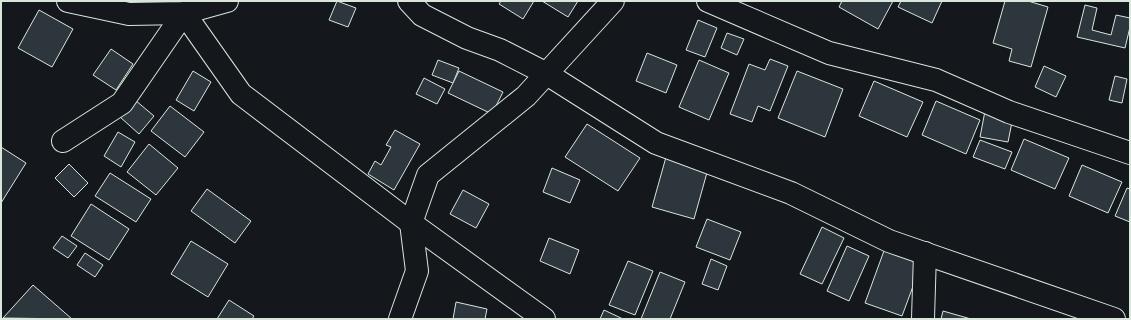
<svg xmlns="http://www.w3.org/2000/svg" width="1131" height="320" font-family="Signika,sans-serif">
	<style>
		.building { fill: #2c363c; stroke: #d8e6dc }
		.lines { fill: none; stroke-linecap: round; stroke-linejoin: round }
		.minor-casing { stroke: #d8e6dc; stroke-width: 24 }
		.minor { stroke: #14181c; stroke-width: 22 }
	</style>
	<rect width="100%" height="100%" fill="#14181c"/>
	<g class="building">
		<path d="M 337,1 L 356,8 L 348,27 L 329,20 Z"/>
		<path d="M 501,1 L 534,1 L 523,19 L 499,4 Z"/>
		<path d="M 542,1 L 578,1 L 568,17 Z"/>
		<path d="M 842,1 L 893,1 L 878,29 L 839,7 Z"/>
		<path d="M 901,1 L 942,1 L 932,23 L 898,7 Z"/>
		<path d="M 1005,1 L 1028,1 L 1048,7 L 1031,67 L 1009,61 L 1012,49 L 993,43 Z"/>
		<path d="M 1085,5 L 1097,8 L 1092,30 L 1111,35 L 1116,15 L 1130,18 L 1130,27 L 1125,48 L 1077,37 Z"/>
		<path d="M 39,10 L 73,29 L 52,67 L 18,48 Z"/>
		<path d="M 698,20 L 717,28 L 705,57 L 686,50 Z"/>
		<path d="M 727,33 L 744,39 L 737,55 L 721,48 Z"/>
		<path d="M 111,49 L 133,64 L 116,90 L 93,75 Z"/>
		<path d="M 647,53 L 677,65 L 666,93 L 636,81 Z"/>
		<path d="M 770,59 L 788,66 L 770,111 L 758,106 L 752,122 L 730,114 L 749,64 L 765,70 Z"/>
		<path d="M 438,60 L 459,68 L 453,83 L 432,75 Z"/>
		<path d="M 699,60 L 729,73 L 709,120 L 679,107 Z"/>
		<path d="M 1044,66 L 1066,76 L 1056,97 L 1035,87 Z"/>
		<path d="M 193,71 L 211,82 L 194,111 L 176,100 Z"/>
		<path d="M 459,71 L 503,92 L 492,114 L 448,93 Z"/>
		<path d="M 797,71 L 843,89 L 825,137 L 778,118 Z"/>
		<path d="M 1115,76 L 1127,79 L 1122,103 L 1109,100 Z"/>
		<path d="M 424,78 L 445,89 L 437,104 L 416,94 Z"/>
		<path d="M 874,81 L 923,102 L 907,137 L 859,116 Z"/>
		<path d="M 135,100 L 154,116 L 139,134 L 120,117 Z"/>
		<path d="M 936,101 L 980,120 L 966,154 L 922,135 Z"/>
		<path d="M 170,106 L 204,132 L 185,157 L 151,131 Z"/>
		<path d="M 985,111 L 1013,117 L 1008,142 L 980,137 Z"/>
		<path d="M 587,124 L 640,158 L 618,191 L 565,157 Z"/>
		<path d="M 395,130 L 420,144 L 394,190 L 368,174 L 375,161 L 381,165 L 391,147 L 386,145 Z"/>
		<path d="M 118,132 L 135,142 L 121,167 L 104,156 Z"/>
		<path d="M 1024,139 L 1069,158 L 1055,189 L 1011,170 Z"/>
		<path d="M 980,140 L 1012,152 L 1005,169 L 973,157 Z"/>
		<path d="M 149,144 L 178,168 L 156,195 L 127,172 Z"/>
		<path d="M 1,147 L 26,163 L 1,203 Z"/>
		<path d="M 666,157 L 708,169 L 694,219 L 652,207 Z"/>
		<path d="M 69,164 L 88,183 L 74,197 L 55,178 Z"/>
		<path d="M 1082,165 L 1122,182 L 1108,213 L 1069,196 Z"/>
		<path d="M 552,168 L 580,180 L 570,203 L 543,192 Z"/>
		<path d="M 110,173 L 151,199 L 136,222 L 95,196 Z"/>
		<path d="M 1127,188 L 1130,189 L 1130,222 L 1115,216 Z"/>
		<path d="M 207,189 L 251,221 L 235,243 L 191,211 Z"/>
		<path d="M 463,190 L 489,204 L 476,228 L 450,214 Z"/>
		<path d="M 91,204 L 129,229 L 109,260 L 71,236 Z"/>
		<path d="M 707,219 L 741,232 L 730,260 L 696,247 Z"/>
		<path d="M 822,227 L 844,238 L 822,284 L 800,274 Z"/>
		<path d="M 62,236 L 77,246 L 68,258 L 53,248 Z"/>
		<path d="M 549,238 L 579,250 L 570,274 L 540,261 Z"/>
		<path d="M 191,241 L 228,264 L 208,297 L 171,274 Z"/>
		<path d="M 847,246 L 869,256 L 849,301 L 827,291 Z"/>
		<path d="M 885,248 L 922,262 L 902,316 L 865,303 Z"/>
		<path d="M 85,253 L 103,265 L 95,277 L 77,265 Z"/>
		<path d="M 711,259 L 727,266 L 718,290 L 702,284 Z"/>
		<path d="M 628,261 L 653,271 L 635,315 L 609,305 Z"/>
		<path d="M 660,272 L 685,282 L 670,319 L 641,319 Z"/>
		<path d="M 33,285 L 72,319 L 3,318 Z"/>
		<path d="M 229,300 L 254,316 L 252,319 L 217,319 Z"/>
		<path d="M 456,302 L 487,309 L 485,319 L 453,319 Z"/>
		<path d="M 604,310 L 623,319 L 600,319 Z"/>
		<path d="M 943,311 L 971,319 L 941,319 Z"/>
	</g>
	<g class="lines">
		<g class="minor-casing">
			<g id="minor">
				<path d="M 68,1 L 129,14 L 184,13 L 227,1"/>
				<path d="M 409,1 L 422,15 L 467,38 L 500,50 L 547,74 L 656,143 L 791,193 L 889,241 L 1114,319"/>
				<path d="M 708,1 L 829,53 L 936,80 L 1009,112 L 1130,153"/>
				<path d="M 63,141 L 122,103 L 184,13 L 241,94 L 411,223 L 544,319"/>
				<path d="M 400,319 L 417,271 L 411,223 L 428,175 L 526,96 L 613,1"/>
				<path d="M 923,319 L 925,253"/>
			</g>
		</g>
		<use href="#minor" class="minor"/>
	</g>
	<rect width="1131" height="320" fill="none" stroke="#d8e6dc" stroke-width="4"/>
</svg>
